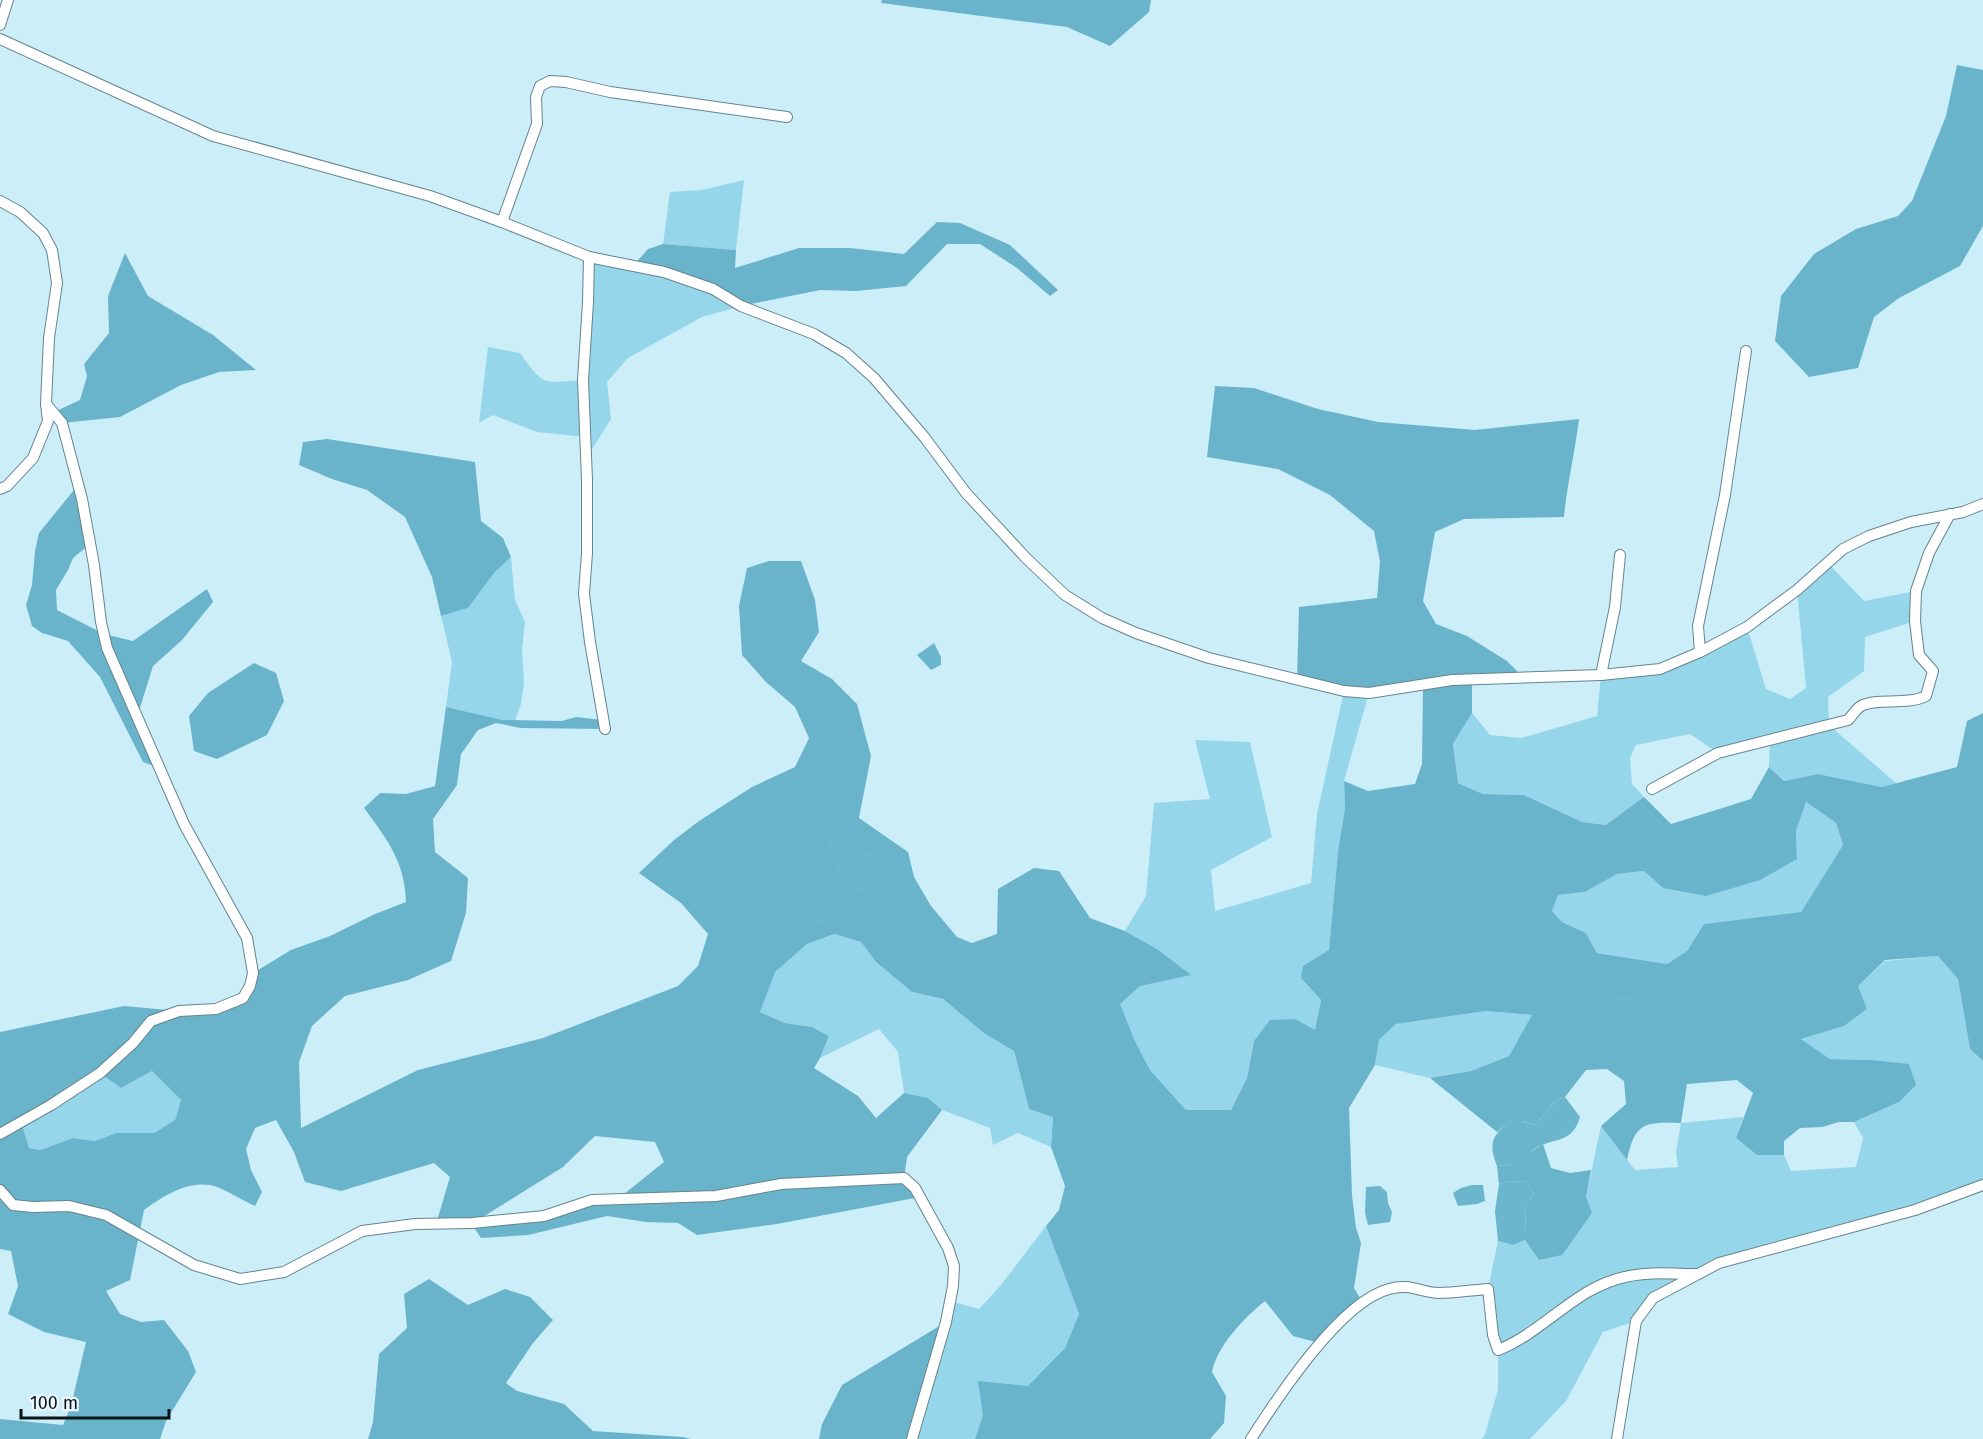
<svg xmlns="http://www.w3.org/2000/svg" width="1983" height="1439" font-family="'Fira Sans',sans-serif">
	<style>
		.green { fill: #96d6ea }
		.forest { fill: #69b4cb; fill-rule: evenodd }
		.water { fill: #6bb6cd }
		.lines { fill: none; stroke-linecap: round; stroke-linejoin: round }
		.stream { stroke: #6bb6cd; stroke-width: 3 }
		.street-casing { stroke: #64848e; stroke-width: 12 }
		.street { stroke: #fff; stroke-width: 10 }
	</style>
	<rect width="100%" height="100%" fill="#cceef9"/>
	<g class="green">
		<path d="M 744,180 L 736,250 L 663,244 L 670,192 L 702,190 Z"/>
		<path d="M 589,257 L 664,272 L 741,306 L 702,317 L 628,358 L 607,382 L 611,419 L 586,459 L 585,437 L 537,432 L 493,415 L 479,423 L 488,347 L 520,353 C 544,387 543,383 583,380 Z"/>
		<path d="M 511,557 L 515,600 L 525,622 L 522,650 L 524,683 L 521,704 L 515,721 L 503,720 L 446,707 L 452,662 L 441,616 L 468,608 L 494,573 Z"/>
		<path d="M 1827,562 L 1864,601 L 1916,591 L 1915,621 L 1865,637 L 1864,671 L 1828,697 L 1829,725 L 1897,784 L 1882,787 L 1818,774 L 1784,781 L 1769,767 L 1770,739 L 1718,753 L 1690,734 L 1636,745 L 1630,758 L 1632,784 L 1644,797 L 1607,825 L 1582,822 L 1524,795 L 1483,794 L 1458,783 L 1453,744 L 1472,713 L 1490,735 L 1521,738 L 1597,716 L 1601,675 L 1660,669 L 1747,627 L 1766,689 L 1790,699 L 1806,688 L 1797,590 Z"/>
		<path d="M 1344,691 L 1369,693 L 1344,781 L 1345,809 L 1338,851 L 1329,950 L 1301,978 L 1321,1000 L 1315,1031 L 1254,1041 L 1247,1078 L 1231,1110 L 1186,1110 L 1150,1070 L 1134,1039 L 1119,1004 L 1140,986 L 1157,949 L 1125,931 L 1146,896 L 1154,803 L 1210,799 L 1195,740 L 1250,742 L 1272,837 L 1211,870 L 1215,911 L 1311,883 L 1317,814 Z"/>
		<path d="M 1806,802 L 1836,823 L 1843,845 L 1801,912 L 1704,924 L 1687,951 L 1667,964 L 1597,953 L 1586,933 L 1562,922 L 1552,911 L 1558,895 L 1585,892 L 1617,874 L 1644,871 L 1663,888 L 1797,859 L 1796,831 Z"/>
		<path d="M 834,934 L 861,942 L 876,962 L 912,992 L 943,999 L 985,1034 L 1014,1051 L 1029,1109 L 1053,1116 L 1051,1147 L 1018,1133 L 993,1145 L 990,1128 L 942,1110 L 928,1098 L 904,1093 L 898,1052 L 879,1029 L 820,1058 L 829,1036 L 812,1027 L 785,1023 L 760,1012 L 774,972 L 807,944 Z"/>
		<path d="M 1938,956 L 1958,979 L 1970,1049 L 1983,1061 L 1983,1185 L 1719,1263 L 1653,1298 L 1636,1321 L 1603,1332 L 1566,1401 L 1530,1439 L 1481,1439 L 1484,1437 L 1498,1390 L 1498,1350 L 1488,1289 L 1498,1241 L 1513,1245 L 1525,1240 L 1539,1260 L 1586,1197 L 1601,1126 L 1635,1170 L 1678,1167 L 1676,1152 L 1681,1123 L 1743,1117 L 1736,1138 L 1757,1155 L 1784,1155 L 1791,1171 L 1856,1167 L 1863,1138 L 1854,1122 L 1899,1102 L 1870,1060 L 1830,1059 L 1801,1039 L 1844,1026 L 1867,1009 L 1858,986 L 1885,961 Z"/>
		<path d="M 1486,1011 L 1533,1015 L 1509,1056 L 1471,1071 L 1430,1078 L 1375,1065 L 1379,1040 L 1396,1024 Z"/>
		<path d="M 152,1071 L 181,1100 L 175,1120 L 154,1133 L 116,1133 L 95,1141 L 73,1138 L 40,1150 L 29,1148 L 20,1122 L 100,1073 L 121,1088 Z"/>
		<path d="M 1046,1226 L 1079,1314 L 1065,1348 L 1028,1387 L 983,1415 L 975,1439 L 912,1439 L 950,1301 L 979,1309 L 1001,1285 Z"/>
	</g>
	<g class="forest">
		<path d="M 882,0 L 1151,0 L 1149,12 L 1110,46 L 1067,27 L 881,3 Z"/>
		<path d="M 1957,65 L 1983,70 L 1983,226 L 1960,266 L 1899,298 L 1874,317 L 1858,368 L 1809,377 L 1775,341 L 1781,296 L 1814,254 L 1856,229 L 1898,216 L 1912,201 L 1946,116 Z"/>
		<path d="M 937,222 L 960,223 L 1010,245 L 1058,290 L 1050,296 L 1017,268 L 980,244 L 947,244 L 906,286 L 856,291 L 820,290 L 741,306 L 713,289 L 633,266 L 648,249 L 663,244 L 736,250 L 735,268 L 799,248 L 850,248 L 904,254 Z"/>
		<path d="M 125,253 L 148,296 L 213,335 L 256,370 L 219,372 L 181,385 L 120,417 L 62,423 L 54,412 L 80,400 L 87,376 L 84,364 L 109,333 L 108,296 Z"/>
		<path d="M 1215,386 L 1254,388 L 1318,409 L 1378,422 L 1475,430 L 1579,419 C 1575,452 1567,484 1564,517 L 1464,519 L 1435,532 L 1423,601 L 1436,624 L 1467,636 L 1507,661 L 1523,677 L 1472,679 L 1472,713 L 1453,744 L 1458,783 L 1483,794 L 1524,795 L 1582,822 L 1606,825 L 1644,797 L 1671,824 L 1751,799 L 1769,767 L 1784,781 L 1818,774 L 1882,787 L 1957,767 L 1967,721 L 1983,713 L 1983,1061 L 1970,1049 L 1958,979 L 1938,956 L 1885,960 L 1858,986 L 1867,1009 L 1844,1026 L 1801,1039 L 1830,1059 L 1870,1060 L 1909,1064 L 1916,1085 L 1899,1102 L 1854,1122 L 1839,1122 L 1822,1127 L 1800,1128 L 1784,1141 L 1784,1155 L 1757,1155 L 1736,1138 L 1753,1093 L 1737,1080 L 1687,1084 L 1681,1123 C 1646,1122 1635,1121 1627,1160 L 1601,1126 L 1626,1104 L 1624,1081 L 1607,1069 L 1586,1070 L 1565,1097 L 1556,1100 L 1535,1125 L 1523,1121 L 1510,1121 L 1497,1132 L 1430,1078 L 1471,1071 L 1509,1056 L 1532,1015 L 1486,1011 L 1396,1024 L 1379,1040 L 1375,1065 L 1349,1108 L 1352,1195 L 1356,1228 L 1361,1243 L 1354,1288 L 1363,1303 L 1319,1343 L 1293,1336 L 1265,1301 C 1244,1318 1217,1346 1212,1372 L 1226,1396 L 1224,1423 L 1210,1439 L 975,1439 L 983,1415 L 978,1381 L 1028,1386 L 1065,1348 L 1079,1314 L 1046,1226 L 1059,1210 L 1065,1186 L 1051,1147 L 1053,1117 L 1029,1109 L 1014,1051 L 985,1034 L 943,999 L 912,992 L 876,962 L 861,942 L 834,934 L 807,944 L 775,972 L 760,1012 L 785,1023 L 812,1027 L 829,1036 L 820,1058 L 814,1068 L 858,1096 L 876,1118 L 904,1093 L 928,1098 L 942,1110 L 907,1157 L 904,1178 L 920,1197 L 777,1224 L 697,1235 L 678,1223 L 646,1222 L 607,1216 L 528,1235 L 481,1238 L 471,1223 L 436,1224 L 450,1177 L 434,1163 L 341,1191 L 305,1182 L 294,1152 L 276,1120 L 255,1128 L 246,1149 L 251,1170 L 262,1192 L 255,1206 C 242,1200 230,1192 217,1187 C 190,1178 164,1196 144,1210 L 130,1280 L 106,1291 L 120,1314 L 141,1322 L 164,1320 L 188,1351 L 196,1372 L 166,1421 L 160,1439 L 0,1439 L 0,1419 L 63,1425 L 71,1406 L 86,1342 L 44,1332 L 8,1314 L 18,1286 L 11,1251 L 0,1249 L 0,1032 L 124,1006 L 179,1011 L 243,998 L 253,973 L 291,950 L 330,936 L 375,914 L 406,902 C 405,862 387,839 364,808 L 380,793 L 406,794 L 435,786 L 446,707 L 503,720 L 562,721 L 576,717 L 603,720 L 605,729 L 521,728 L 496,723 L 478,730 L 461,754 L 457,785 L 433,819 L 435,852 L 468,878 L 466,913 L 451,961 L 408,980 L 345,996 L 312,1026 L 299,1062 L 301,1128 L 418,1070 L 543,1038 L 678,986 L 698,966 L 708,934 L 681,903 L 639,873 L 674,840 L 699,821 L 752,787 L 795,767 L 809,738 L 795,707 L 766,682 L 742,655 L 739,606 L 747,568 L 769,561 L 801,561 L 815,600 L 819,632 L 801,661 L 832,679 L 857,704 L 871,756 L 859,818 L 908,852 L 914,877 L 931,906 L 957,937 L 972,943 L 997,934 L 998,889 L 1034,868 L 1059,871 L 1090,918 L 1125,931 L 1157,949 L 1191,975 L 1140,986 L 1120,1004 L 1134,1039 L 1150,1070 L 1186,1110 L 1231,1110 L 1247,1078 L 1254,1041 L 1270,1020 L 1295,1019 L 1315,1030 L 1321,1000 L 1301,978 L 1303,966 L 1329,950 L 1338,851 L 1345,809 L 1344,781 L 1368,791 L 1415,784 L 1422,764 L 1423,685 L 1369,693 L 1297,680 L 1299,607 L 1377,598 L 1380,562 L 1374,531 L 1330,495 L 1278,469 L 1207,457 ZM 1806,802 L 1836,823 L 1843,845 L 1801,912 L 1704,924 L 1687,951 L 1667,964 L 1597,953 L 1586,933 L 1562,922 L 1552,911 L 1558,895 L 1585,892 L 1617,874 L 1644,871 L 1663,888 L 1706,896 L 1760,880 L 1797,859 L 1796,831 ZM 152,1071 L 181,1100 L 175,1120 L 154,1133 L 116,1133 L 95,1141 L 73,1138 L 40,1150 L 29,1148 L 21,1122 L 100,1073 L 121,1088 ZM 595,1136 L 655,1142 L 664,1162 L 619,1198 L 473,1223 L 563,1167 Z"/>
		<path d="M 327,439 L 475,462 L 481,521 L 503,538 L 511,557 L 494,573 L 468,608 L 441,616 L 432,577 L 405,517 L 367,490 L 332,479 L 299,465 L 303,442 Z"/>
		<path d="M 78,485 L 90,544 L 73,558 L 68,570 L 56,590 L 57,610 L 104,634 L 133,641 L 207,589 L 213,602 L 182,640 L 153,666 L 138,714 L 160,768 L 143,762 L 100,677 L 68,641 L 42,633 L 32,626 L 26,605 L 32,585 L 35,551 L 39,533 Z"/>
		<path d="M 254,663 L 276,673 L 284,701 L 267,735 L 217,759 L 194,751 L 189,716 L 208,693 Z"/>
		<path d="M 1543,1144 L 1551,1168 L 1570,1173 L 1591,1170 L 1586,1197 L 1592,1213 L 1562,1255 L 1539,1260 L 1525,1240 L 1526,1203 L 1534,1195 L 1527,1182 L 1509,1181 L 1499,1184 L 1497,1166 L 1511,1165 Z"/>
		<path d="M 429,1279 L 468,1305 L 505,1289 L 530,1297 L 553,1320 L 533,1343 L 506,1383 L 517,1391 L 564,1404 L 593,1431 L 683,1437 L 691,1439 L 368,1439 L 373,1422 L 379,1354 L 407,1328 L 404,1294 Z"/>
		<path d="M 946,1322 L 912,1439 L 819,1439 L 822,1424 L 842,1385 Z"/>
	</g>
	<g class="water">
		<path d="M 934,643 L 941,657 L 941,665 L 931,670 L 917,655 Z"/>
		<path d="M 832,831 L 884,861 L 880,879 C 866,890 863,894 844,889 L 837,875 L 834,857 L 828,846 Z"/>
		<path d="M 1565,1097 L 1580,1117 C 1570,1153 1539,1130 1523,1164 L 1497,1166 C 1488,1143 1492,1136 1510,1121 L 1522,1121 L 1535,1125 L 1556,1100 Z"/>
		<path d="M 1509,1181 L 1527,1182 L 1534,1195 L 1526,1203 L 1525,1240 L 1513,1245 L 1498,1241 L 1495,1211 L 1499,1184 Z"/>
		<path d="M 1472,1185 L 1483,1185 L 1485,1201 L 1477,1204 L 1458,1206 L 1453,1193 L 1461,1188 Z"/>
		<path d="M 1380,1186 L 1387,1192 L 1388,1203 L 1392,1212 L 1390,1222 L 1368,1225 L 1365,1213 L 1366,1187 Z"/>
	</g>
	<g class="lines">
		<g class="stream">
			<path d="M 21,1196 L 44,1177 L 156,1151 L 214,1104 L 273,1103 L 305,1142 L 347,1150 L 686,1026 L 791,918 L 912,931 L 1093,1100 L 1202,1139 L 1254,1126 L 1296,1095 L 1336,1059 L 1371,1016 L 1418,974 L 1565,996 L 1654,1000 L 1760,961 L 1956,894 L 1983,901"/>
			<path d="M 0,1212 L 6,1212"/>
		</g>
		<g class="street-casing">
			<g id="street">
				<path d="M 0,25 L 8,0"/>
				<path d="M 0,39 L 213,136 L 430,196 L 502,222 L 589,257 L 664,272 L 713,289 L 741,306 L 814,334 L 846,353 L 874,378 L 925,438 L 966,493 L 1026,558 L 1065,595 L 1102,618 L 1136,633 L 1209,658 L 1344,691 L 1369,693 L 1452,680 L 1601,675 L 1660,669 L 1700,652 L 1747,627 L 1797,590 L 1843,549 L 1869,536 L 1911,522 L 1963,512 L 1983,504"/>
				<path d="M 0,201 L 20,212 L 43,233 L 52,250 L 57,283 L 49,338 L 46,404 L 48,421 L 33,458 L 7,486 L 0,489"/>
				<path d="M 502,222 L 537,124 L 536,97 L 540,86 L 550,81 L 566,82 L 610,92 L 787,117"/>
				<path d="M 589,257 L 588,302 L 583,380 L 587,480 L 587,553 L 584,594 L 590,642 L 605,729"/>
				<path d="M 1700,652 L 1698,626 L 1725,495 L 1746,351"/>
				<path d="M 1601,675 L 1615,607 L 1620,555"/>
				<path d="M 1652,789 L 1718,753 L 1848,720 C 1852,716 1856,709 1861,706 C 1876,697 1906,706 1926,696 L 1933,671 L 1919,655 L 1915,621 L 1916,591 L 1929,553 L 1950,514"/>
				<path d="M 0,1134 L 51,1105 L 100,1073 L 133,1043 L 151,1021 L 179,1011 L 216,1009 L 243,998 L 250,986 L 253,973 L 247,938 L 184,824 L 107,648 L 101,622 L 94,565 L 82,499 L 62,423 L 46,404"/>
				<path d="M 0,1190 L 13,1205 L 33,1207 L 69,1206 L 106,1215 L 194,1265 L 240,1279 L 284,1272 L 362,1231 L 415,1224 L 472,1223 L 544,1216 L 592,1200 L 716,1196 L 781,1184 L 904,1178 L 915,1188 L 948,1248 L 954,1266 L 953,1286 L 946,1322 L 912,1439"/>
				<path d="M 1251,1439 C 1278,1397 1340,1302 1389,1289 C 1410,1283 1419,1292 1438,1293 C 1454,1293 1472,1290 1488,1289 L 1493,1335 L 1498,1350 C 1544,1332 1576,1287 1625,1277 C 1648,1271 1674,1274 1698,1274"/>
				<path d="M 1617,1439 L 1636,1321 L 1653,1298 L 1719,1263 L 1915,1210 L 1983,1185"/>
			</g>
		</g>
		<use href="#street" class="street"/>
	</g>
	<path d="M21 1409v9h148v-9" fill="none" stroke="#091519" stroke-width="3"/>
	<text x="30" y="1409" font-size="18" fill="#091519" stroke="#eaf7fc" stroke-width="4.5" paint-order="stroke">100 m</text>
</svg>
